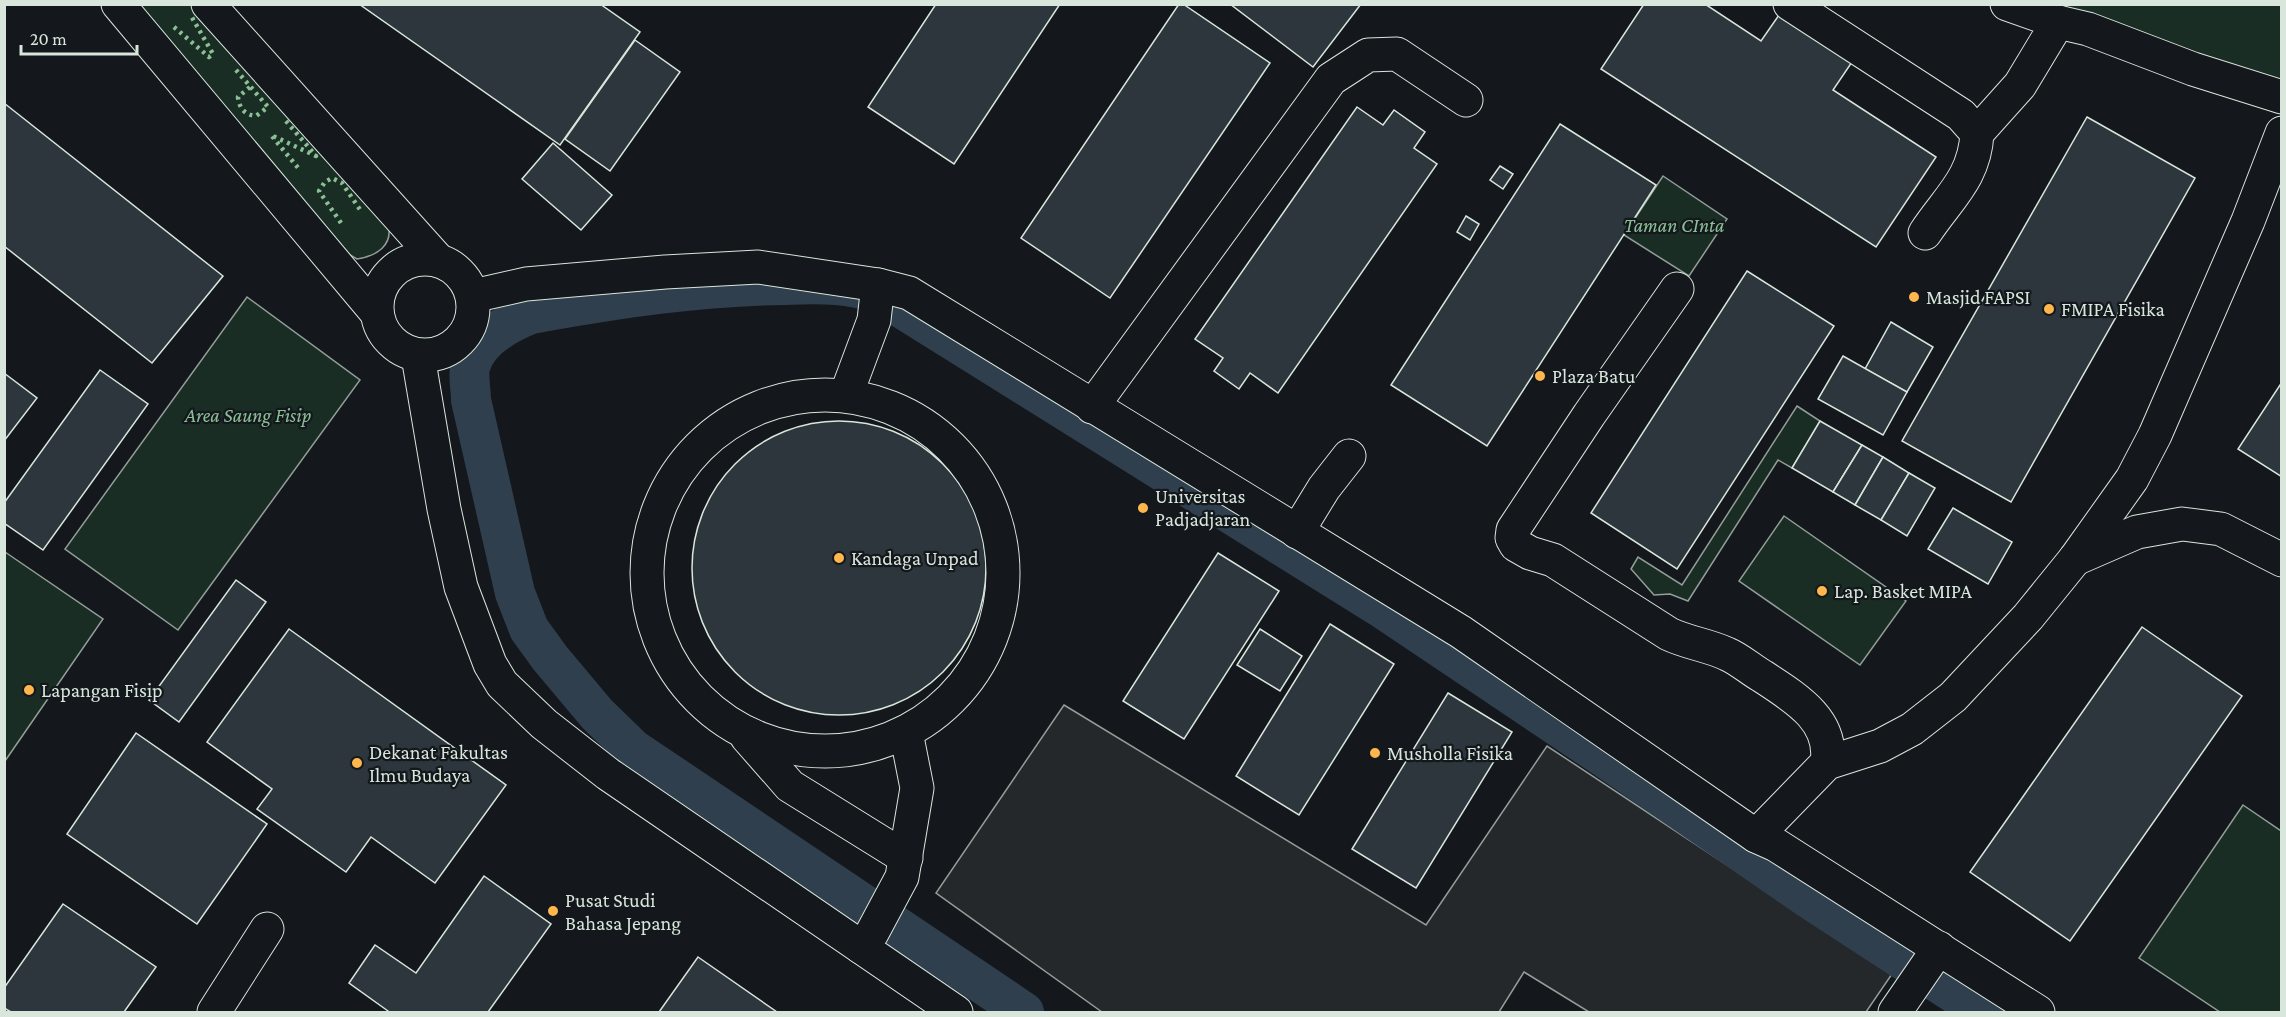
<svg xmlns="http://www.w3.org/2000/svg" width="2286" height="1017" font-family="'Crimson Pro',serif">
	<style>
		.green { fill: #1a2d24; stroke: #939e99; stroke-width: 1.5 }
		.parking { fill: #24282b; stroke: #939e99; stroke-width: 1.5 }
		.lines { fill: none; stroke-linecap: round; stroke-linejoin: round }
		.canal { stroke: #2f3f4d; stroke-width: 40 }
		.building { fill: #2c363c; stroke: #d8e6dc; stroke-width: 1.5 }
		.minor-casing { stroke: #d8e6dc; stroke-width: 35 }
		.minor { stroke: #14181c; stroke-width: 33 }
		.hedge { stroke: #8ac095; stroke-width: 4.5; stroke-dasharray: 3 4.5; stroke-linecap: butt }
		.poi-dot { fill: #ffb74d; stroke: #14181c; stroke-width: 2 }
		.labels { text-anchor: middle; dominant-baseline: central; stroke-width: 4.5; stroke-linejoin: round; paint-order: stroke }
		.park-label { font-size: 20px; font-style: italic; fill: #8ac095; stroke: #14181c }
		.poi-label { font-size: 20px; fill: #d8e6dc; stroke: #14181c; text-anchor: start }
	</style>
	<rect width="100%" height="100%" fill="#14181c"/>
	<g class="green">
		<path d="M 135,5 L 199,5 L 388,223 C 394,246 376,256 357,259 L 350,255 Z"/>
		<path d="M 2030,5 L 2281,5 L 2281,91 Z"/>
		<path d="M 1663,176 L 1727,219 L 1689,276 L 1624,235 Z"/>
		<path d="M 247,297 L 360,380 L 178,630 L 65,549 Z"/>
		<path d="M 1797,406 L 1820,421 L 1792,468 L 1778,460 L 1688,601 L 1670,594 L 1654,595 L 1631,569 L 1638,557 L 1682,585 Z"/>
		<path d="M 1784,516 L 1906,601 L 1860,665 L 1739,581 Z"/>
		<path d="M 5,552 L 103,619 L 5,761 Z"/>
		<path d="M 2243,805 L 2281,831 L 2281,1012 L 2220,1012 L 2139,958 Z"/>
	</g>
	<path class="parking" d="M 1064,705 L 1426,925 L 1547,746 L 1892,974 L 1866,1012 L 1589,1012 L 1524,972 L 1499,1012 L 1102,1012 L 936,893 Z"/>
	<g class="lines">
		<path class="canal" d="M 1024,1012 L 633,749 L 597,714 L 550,658 L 529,629 L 515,593 L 471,400 C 471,390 468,377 470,367 C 477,339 506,324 531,314 C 615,299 699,286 784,285 C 811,284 840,283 866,290 C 874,292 883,297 890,301 L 1380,607 L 1605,758 L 1808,898 L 1983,1012"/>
	</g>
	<g class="building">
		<path d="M 359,4 L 600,4 L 640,32 L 560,145 Z"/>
		<path d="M 936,4 L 1060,4 L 954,164 L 868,107 Z"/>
		<path d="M 1179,4 L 1183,4 L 1270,63 L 1110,298 L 1021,238 Z"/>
		<path d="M 1230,4 L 1361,4 L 1313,67 Z"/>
		<path d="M 1644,4 L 1705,4 L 1761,41 L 1779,15 L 1852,62 L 1833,90 L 1936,157 L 1876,247 L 1601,69 Z"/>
		<path d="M 635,40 L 680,72 L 610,171 L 565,139 Z"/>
		<path d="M 4,103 L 223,276 L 152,363 L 4,246 Z"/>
		<path d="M 1357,107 L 1383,125 L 1394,110 L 1425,132 L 1414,148 L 1437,164 L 1278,393 L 1250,373 L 1239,389 L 1214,371 L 1223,358 L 1195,339 Z"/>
		<path d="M 2087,117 L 2195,178 L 2011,502 L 1902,441 Z"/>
		<path d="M 1560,124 L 1656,185 L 1487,446 L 1391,385 Z"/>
		<path d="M 553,143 L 612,195 L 581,230 L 522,179 Z"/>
		<path d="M 1500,166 L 1513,174 L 1503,189 L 1490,180 Z"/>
		<path d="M 1466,216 L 1479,224 L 1470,240 L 1457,232 Z"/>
		<path d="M 1747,271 L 1834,326 L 1677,569 L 1591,513 Z"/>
		<path d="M 1891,322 L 1933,347 L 1907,392 L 1865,369 Z"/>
		<path d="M 1843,356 L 1907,392 L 1883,435 L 1818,399 Z"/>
		<path d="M 100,370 L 148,404 L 43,550 L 4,523 L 4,503 Z"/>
		<path d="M 4,373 L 37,398 L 4,441 Z"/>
		<path d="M 2282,382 L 2282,477 L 2238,449 Z"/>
		<path d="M 1820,421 L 1862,445 L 1833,492 L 1792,468 Z"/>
		<circle cx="839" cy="568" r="147"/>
		<path d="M 1862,445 L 1883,457 L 1855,505 L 1833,492 Z"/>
		<path d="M 1883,457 L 1909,473 L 1881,520 L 1855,505 Z"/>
		<path d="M 1909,473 L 1935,488 L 1907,536 L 1881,520 Z"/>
		<path d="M 1953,508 L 2012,542 L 1988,584 L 1928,549 Z"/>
		<path d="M 1218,553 L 1279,591 L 1184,739 L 1123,701 Z"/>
		<path d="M 236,580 L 266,602 L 179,722 L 149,700 Z"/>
		<path d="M 1330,624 L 1394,664 L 1299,815 L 1236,776 Z"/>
		<path d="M 2142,627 L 2242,696 L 2070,941 L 1970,872 Z"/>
		<path d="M 289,629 L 506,785 L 435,883 L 371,837 L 346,872 L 257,809 L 272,789 L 207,742 Z"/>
		<path d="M 1260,629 L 1302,656 L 1280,691 L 1237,665 Z"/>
		<path d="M 1448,693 L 1512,732 L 1416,888 L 1352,849 Z"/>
		<path d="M 136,733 L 267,824 L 197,924 L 67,834 Z"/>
		<path d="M 484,876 L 551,924 L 488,1012 L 387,1012 L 388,1011 L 349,983 L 375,945 L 416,973 Z"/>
		<path d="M 63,904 L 156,967 L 124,1012 L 11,1012 L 4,1008 L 4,988 Z"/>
		<path d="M 698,957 L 777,1012 L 659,1012 Z"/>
	</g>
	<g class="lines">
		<g class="minor-casing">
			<g id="minor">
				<path d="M 118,4 L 376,312"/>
				<path d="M 208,4 L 438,260"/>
				<path d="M 1790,4 L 1961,115 L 1977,133 C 1975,178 1948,198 1925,233"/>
				<path d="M 2007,4 L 2058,22 L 2088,29 L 2193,69 L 2282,97"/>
				<path d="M 1977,133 L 2020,85 L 2058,22"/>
				<circle cx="425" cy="307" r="48"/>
				<path d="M 1677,289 L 1589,415 L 1513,530 L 1512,538 L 1516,545 L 1530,553 L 1553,560 L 1669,634 C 1688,643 1708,645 1727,654 C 1739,659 1750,669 1762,676 C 1794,697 1834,720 1827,763"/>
				<path d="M 473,296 L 526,284 L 665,272 L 758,267 L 878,285 L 909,293 L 1461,632 L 1756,836 L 1776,845 L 2038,1012"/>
				<path d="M 418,356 L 444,509 L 461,587 L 490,664 L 502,684 L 544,724 L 608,774 L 956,1012"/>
				<circle cx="825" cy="573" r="178"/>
				<path d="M 846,395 L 874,320 L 878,285"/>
				<path d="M 1092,407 L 1331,79 L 1368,55 L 1397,54 L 1466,100"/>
				<path d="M 1297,532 L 1324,488 L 1349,456"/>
				<path d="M 2075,559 L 2137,532 L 2182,524 L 2221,529 L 2282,560"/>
				<path d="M 747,737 L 790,786 L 906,858"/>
				<path d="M 1756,836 L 1827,763 L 1880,746 L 1912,729 L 1953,697 L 2028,617 L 2075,559 L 2132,479 L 2155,435 L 2248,221 L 2282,133"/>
				<path d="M 861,947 L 872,933 L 902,877 L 917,788 L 906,732"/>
				<path d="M 214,1012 L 267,929"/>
				<path d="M 1895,1012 L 1939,948"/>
			</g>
		</g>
		<use href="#minor" class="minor"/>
		<g class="hedge">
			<path d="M 174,27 L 209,57 L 213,54 L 190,14"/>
			<path d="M 236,70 L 268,107 L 256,116 C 245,115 239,108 238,97 L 250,87"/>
			<path d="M 286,121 L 316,156 L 271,135 L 299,169"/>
			<path d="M 341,223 L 319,191 L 325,182 L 332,178 L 342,183 L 361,211"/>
		</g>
	</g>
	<g class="poi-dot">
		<circle cx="1914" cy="297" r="6"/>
		<circle cx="2049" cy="309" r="6"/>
		<circle cx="1540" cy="376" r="6"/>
		<circle cx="1143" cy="508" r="6"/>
		<circle cx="839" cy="558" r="6"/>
		<circle cx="1822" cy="591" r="6"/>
		<circle cx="29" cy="690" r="6"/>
		<circle cx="1375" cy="753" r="6"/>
		<circle cx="357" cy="763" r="6"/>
		<circle cx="553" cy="911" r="6"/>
	</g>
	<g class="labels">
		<g class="park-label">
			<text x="1674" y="225">Taman CInta</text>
			<text x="248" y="415">Area Saung Fisip</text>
		</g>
		<g class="poi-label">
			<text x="1926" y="297">Masjid FAPSI</text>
			<text x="2061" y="309">FMIPA Fisika</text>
			<text x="1552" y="376">Plaza Batu</text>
			<text x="1155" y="496">Universitas<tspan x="1155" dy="23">Padjadjaran</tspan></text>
			<text x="851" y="558">Kandaga Unpad</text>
			<text x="1834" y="591">Lap. Basket MIPA</text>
			<text x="41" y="690">Lapangan Fisip</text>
			<text x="369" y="752">Dekanat Fakultas<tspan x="369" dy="23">Ilmu Budaya</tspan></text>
			<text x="1387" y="753">Musholla Fisika</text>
			<text x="565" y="900">Pusat Studi<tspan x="565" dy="23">Bahasa Jepang</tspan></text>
		</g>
	</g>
	<rect width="2286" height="1017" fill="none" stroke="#d8e6dc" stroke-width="12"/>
	<path d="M21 45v9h116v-9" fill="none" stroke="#d8e6dc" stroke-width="3"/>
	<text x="30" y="45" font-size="18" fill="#d8e6dc" stroke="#14181c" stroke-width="4.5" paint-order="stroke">20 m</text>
</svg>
